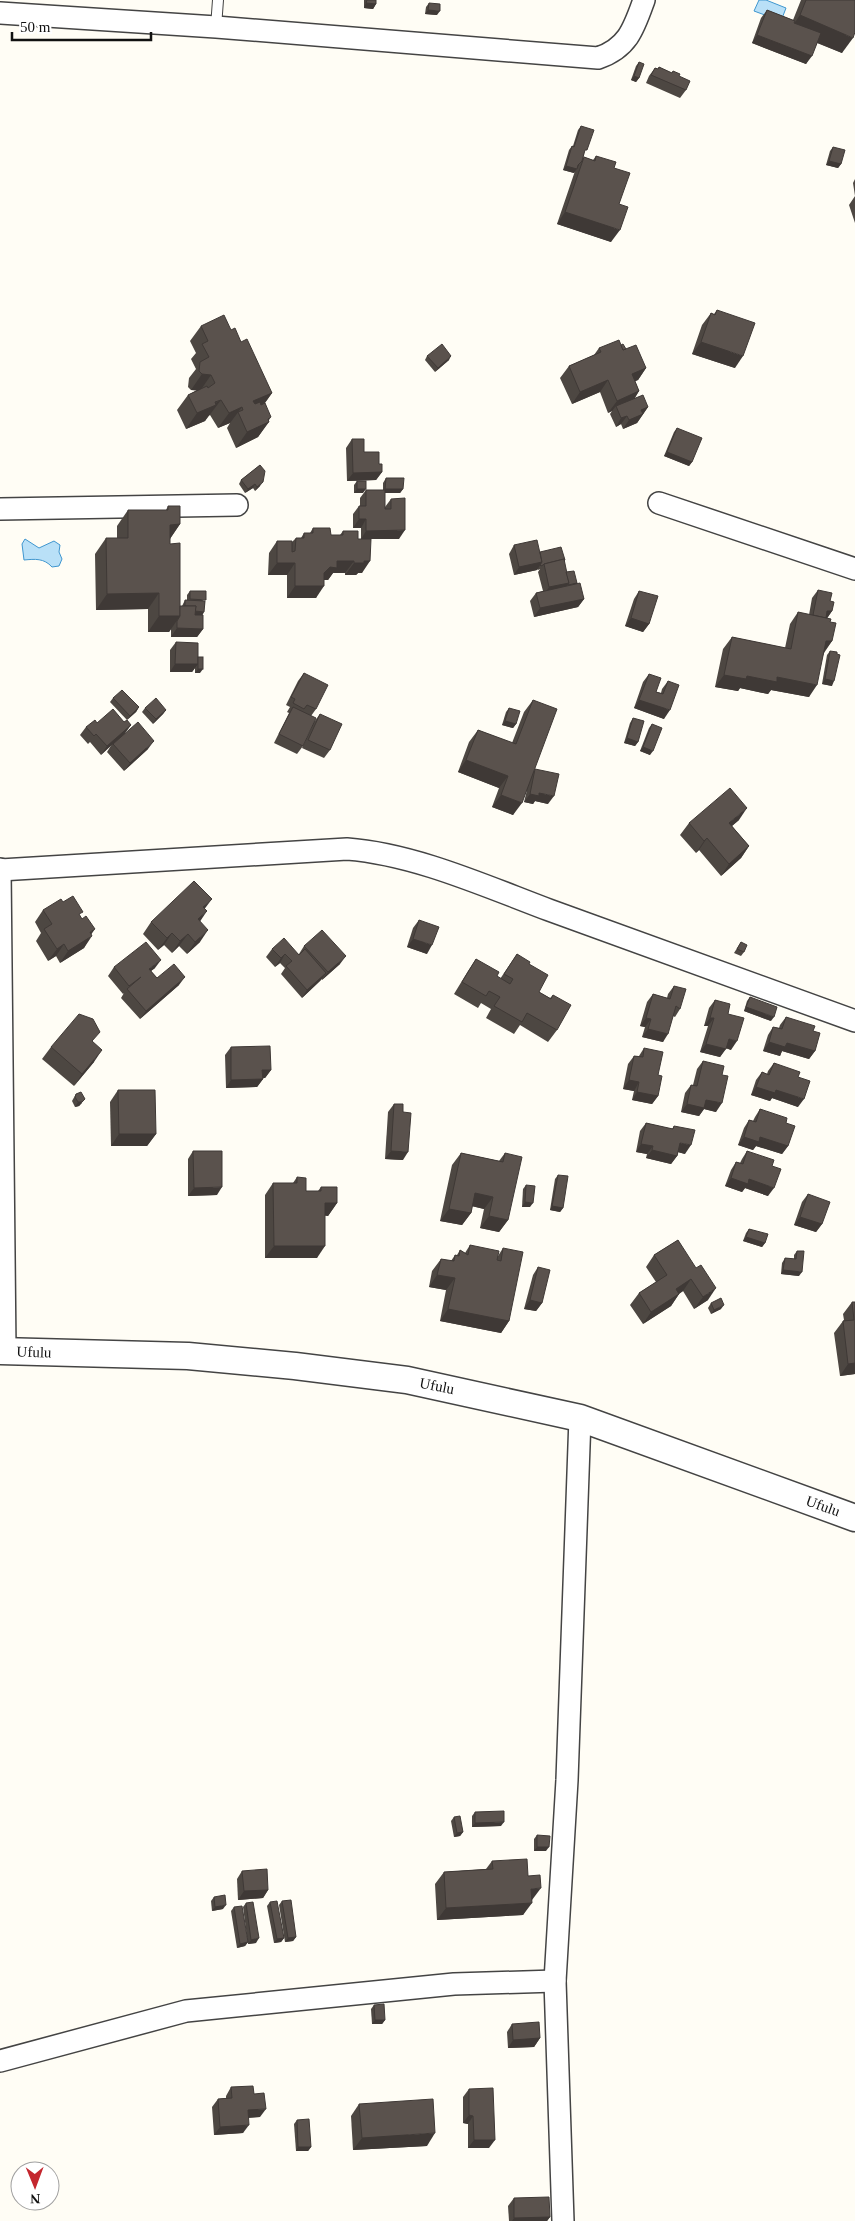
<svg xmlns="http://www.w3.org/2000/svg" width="855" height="2221" font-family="'Times New Roman',serif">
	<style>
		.water { fill: #b9e0f7; stroke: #3f96cf }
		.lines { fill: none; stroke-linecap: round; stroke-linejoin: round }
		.service-casing { stroke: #444; stroke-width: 12 }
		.minor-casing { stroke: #444; stroke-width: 24 }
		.tertiary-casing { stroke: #444; stroke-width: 29 }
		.service { stroke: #fff; stroke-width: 10 }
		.minor { stroke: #fff; stroke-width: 21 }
		.tertiary { stroke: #fff; stroke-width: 26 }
		.wall { fill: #4d4742 }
		.shaded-wall { fill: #3f3936 }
		.building { fill: #5a524d; stroke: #3f3936 }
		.labels { text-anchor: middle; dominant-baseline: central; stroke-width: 5; stroke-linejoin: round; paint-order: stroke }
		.street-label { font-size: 15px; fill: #111; stroke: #fff }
	</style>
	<rect width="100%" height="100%" fill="#fffdf5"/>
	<g class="water">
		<path d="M 759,0 L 766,0 L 786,8 L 781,21 L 754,11 Z"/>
		<path d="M 25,539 L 39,548 L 54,541 L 60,545 L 59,552 L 62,559 L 59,566 L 52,567 C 44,558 35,559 24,560 L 22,544 Z"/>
	</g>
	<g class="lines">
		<g class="service-casing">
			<path id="service" d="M 216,27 L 218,0"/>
		</g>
		<g class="minor-casing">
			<g id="minor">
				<path d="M 0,13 L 216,27 L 598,58 C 628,48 634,28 644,0"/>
				<path d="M 659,503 L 855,569"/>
				<path d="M 0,509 L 237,505"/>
				<path d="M 0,869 L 5,1351"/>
				<path d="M 0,870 L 347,849 C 414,854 485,886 549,910 C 651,947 753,984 855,1021"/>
				<path d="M 0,2061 L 186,2011 L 454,1984 L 555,1981"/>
				<path d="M 563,2221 L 555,1981 L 567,1780 L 580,1418"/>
			</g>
		</g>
		<g class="tertiary-casing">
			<path id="tertiary" d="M 0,1351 L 188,1356 L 295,1366 L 407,1380 L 580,1418 L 855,1518"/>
		</g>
		<use href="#service" class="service"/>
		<use href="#minor" class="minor"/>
		<use href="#tertiary" class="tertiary"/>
	</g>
	<g class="wall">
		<path d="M 364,0 L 376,0 L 376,4 L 373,9 L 364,8 Z"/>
		<path d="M 801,0 L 855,0 L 842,53 L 817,43 L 806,64 L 752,43 L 761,18 L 767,10 L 793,20 Z"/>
		<path d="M 429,3 L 437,15 L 425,14 L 426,7 Z"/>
		<path d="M 639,62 L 639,78 L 636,82 L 631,80 L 636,66 Z"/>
		<path d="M 659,67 L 672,73 L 673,71 L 686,90 L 680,98 L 646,83 L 649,76 L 655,68 L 658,69 Z"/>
		<path d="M 581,126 L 584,155 L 582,161 L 584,157 L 593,160 L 596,156 L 614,168 L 619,204 L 611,242 L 557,224 L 575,171 L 574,173 L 563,170 L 569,150 L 572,146 L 573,146 L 578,130 Z"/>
		<path d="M 833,147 L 841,164 L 838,168 L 826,165 L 830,151 Z"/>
		<path d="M 855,179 L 855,223 L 849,205 L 855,196 L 853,183 Z"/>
		<path d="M 717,310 L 735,368 L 692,354 L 702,325 L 711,313 L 714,314 Z"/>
		<path d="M 201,326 L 231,330 L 241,342 L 272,393 L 265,403 L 269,421 L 258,437 L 236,448 L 227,428 L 230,423 L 218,428 L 210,415 L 208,416 L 205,421 L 186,429 L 177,410 L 188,395 L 197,390 L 191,390 L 188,387 L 189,378 L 196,369 L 191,359 L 196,353 L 190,341 Z"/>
		<path d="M 621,345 L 646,368 L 638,380 L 635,381 L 639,391 L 635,398 L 648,407 L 637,423 L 623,429 L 621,424 L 616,427 L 610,414 L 612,411 L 608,413 L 600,392 L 572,404 L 560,378 L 569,366 L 594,355 L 599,348 Z"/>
		<path d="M 427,356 L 449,360 L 435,372 L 425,360 Z"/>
		<path d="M 677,428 L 692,462 L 689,466 L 664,456 L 674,432 Z"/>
		<path d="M 352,439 L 364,452 L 379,464 L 382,472 L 376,480 L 347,481 L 346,448 Z"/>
		<path d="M 260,465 L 260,486 L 255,491 L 253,488 L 245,493 L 239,484 L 241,480 Z"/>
		<path d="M 386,478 L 403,489 L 400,493 L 385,493 L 385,509 L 385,507 L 391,499 L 399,539 L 371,539 L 362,573 L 358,573 L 356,575 L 345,575 L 345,573 L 333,573 L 328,580 L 324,580 L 316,598 L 287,598 L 287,575 L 268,575 L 269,553 L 277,541 L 292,542 L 296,538 L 301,538 L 304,533 L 310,533 L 313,528 L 331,535 L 340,535 L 343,531 L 358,539 L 361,539 L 361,528 L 353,528 L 353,514 L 359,506 L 360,506 L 360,498 L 366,490 L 383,490 L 383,483 Z"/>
		<path d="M 357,481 L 363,493 L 354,493 L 354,485 Z"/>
		<path d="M 168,506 L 180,524 L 170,539 L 170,544 L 180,606 L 182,606 L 185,600 L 187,600 L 187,595 L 190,591 L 205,602 L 202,615 L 203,629 L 197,637 L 171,637 L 171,629 L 169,632 L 148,632 L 148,609 L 96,610 L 95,554 L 106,538 L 117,538 L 117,526 L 128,510 L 166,510 Z"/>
		<path d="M 514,545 L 540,552 L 564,561 L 566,572 L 577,583 L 584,599 L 578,607 L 534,617 L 530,601 L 536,593 L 543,591 L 538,572 L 540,569 L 538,570 L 538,569 L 537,570 L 514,575 L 509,554 Z"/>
		<path d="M 818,590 L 830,601 L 832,611 L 827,618 L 830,622 L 832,641 L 824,653 L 809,697 L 771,690 L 768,694 L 740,688 L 738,691 L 715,687 L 723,649 L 732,637 L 785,648 L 790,624 L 798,612 L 809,615 L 812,598 Z"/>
		<path d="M 639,591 L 649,624 L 643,632 L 625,626 L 634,599 Z"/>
		<path d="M 176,642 L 198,657 L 200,673 L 195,673 L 195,668 L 192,672 L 170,672 L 170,650 Z"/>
		<path d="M 830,651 L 832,686 L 822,684 L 827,655 Z"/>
		<path d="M 304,673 L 316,709 L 311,716 L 303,746 L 297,754 L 274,743 L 289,713 L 287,712 L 290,707 L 286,705 L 298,681 Z"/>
		<path d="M 649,674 L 656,692 L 661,693 L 662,689 L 668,681 L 664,719 L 634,708 L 643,682 Z"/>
		<path d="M 113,698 L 139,707 L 136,712 L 127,720 L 110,702 Z"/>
		<path d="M 533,700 L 534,771 L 535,769 L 548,804 L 535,801 L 533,804 L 524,802 L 527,790 L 513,815 L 492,807 L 499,788 L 458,772 L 469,742 L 478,730 L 512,743 L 524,712 Z"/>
		<path d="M 145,708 L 166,710 L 163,714 L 153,724 L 142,712 Z"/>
		<path d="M 509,708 L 516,724 L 513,728 L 502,725 L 506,712 Z"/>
		<path d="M 320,714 L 330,750 L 324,758 L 302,748 L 314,722 Z"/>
		<path d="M 633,718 L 638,742 L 635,746 L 624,743 L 630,723 Z"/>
		<path d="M 124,722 L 131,725 L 125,733 L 148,749 L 124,771 L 107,752 L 112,744 L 101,755 L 90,742 L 88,744 L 80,735 L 86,727 L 97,723 Z"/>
		<path d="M 652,724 L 650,755 L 640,751 L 649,728 Z"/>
		<path d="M 739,820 L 732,826 L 749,846 L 741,858 L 721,876 L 699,850 L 696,853 L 680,835 L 689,823 Z"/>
		<path d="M 205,909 L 200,921 L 200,942 L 187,954 L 179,946 L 172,953 L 164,945 L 158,950 L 143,934 L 151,922 Z"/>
		<path d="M 43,910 L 80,916 L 91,934 L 84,948 L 60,963 L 56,956 L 48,961 L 36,941 L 41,933 L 35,922 Z"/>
		<path d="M 419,920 L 427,954 L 407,947 L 413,928 Z"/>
		<path d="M 741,942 L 744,952 L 741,956 L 734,953 Z"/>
		<path d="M 304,946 L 340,964 L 322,980 L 322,979 L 302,998 L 281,974 L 285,968 L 280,963 L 275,967 L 266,957 L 272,949 L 299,954 Z"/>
		<path d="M 517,954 L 529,964 L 539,992 L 550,998 L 553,995 L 557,1030 L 548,1042 L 520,1025 L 514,1034 L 486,1018 L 491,1009 L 481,1003 L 478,1008 L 454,994 L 468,971 L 476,959 L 497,976 L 500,979 Z"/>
		<path d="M 114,967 L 155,968 L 151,971 L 157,978 L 179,985 L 140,1019 L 121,998 L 124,993 L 123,994 L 108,976 Z"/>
		<path d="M 674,986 L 680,1009 L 675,1017 L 673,1016 L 663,1042 L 642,1037 L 645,1027 L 640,1026 L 647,1002 L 653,994 L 667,998 L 668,994 Z"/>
		<path d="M 750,997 L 771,1021 L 744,1011 L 747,1001 Z"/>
		<path d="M 715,1000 L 728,1014 L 731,1050 L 726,1048 L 720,1057 L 700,1052 L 708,1026 L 704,1026 L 709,1008 Z"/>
		<path d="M 786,1017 L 813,1031 L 815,1051 L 809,1059 L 782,1051 L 780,1056 L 763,1051 L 768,1035 L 773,1027 L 779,1028 L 780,1025 Z"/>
		<path d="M 93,1042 L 94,1062 L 74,1086 L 42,1059 L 51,1047 Z"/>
		<path d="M 231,1047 L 271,1070 L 265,1078 L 263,1078 L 263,1079 L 257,1087 L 226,1088 L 225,1055 Z"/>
		<path d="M 644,1048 L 658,1075 L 658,1096 L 652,1104 L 632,1100 L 634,1091 L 623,1089 L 628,1064 L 634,1056 L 639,1056 Z"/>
		<path d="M 703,1061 L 722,1075 L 716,1112 L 704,1109 L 699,1116 L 681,1112 L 685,1093 L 691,1085 L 693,1085 L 697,1069 Z"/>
		<path d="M 774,1063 L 798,1077 L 798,1107 L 772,1098 L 770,1101 L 751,1095 L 756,1080 L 762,1072 L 767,1074 L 768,1071 Z"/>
		<path d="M 118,1090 L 156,1134 L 147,1146 L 111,1146 L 110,1102 Z"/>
		<path d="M 76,1094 L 82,1103 L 79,1106 L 75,1107 L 72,1101 Z"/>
		<path d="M 394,1104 L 403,1160 L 385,1159 L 388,1112 Z"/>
		<path d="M 760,1109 L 786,1123 L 788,1146 L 782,1154 L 756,1146 L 753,1150 L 738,1145 L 744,1128 L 749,1120 L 753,1121 L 755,1117 Z"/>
		<path d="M 646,1123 L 672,1129 L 674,1126 L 685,1154 L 678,1152 L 677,1156 L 671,1164 L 646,1158 L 647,1154 L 636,1152 L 640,1131 Z"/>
		<path d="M 193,1151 L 217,1195 L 188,1196 L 188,1159 Z"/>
		<path d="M 747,1151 L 772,1166 L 768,1196 L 745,1188 L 742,1192 L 725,1186 L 731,1170 L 736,1162 L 740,1163 L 742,1159 Z"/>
		<path d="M 461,1153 L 499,1161 L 505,1153 L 508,1220 L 499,1232 L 480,1228 L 484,1209 L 472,1206 L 471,1213 L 462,1225 L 440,1221 L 452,1165 Z"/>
		<path d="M 558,1175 L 563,1208 L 560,1212 L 550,1210 L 555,1179 Z"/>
		<path d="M 297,1177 L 306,1191 L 318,1191 L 321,1187 L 337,1203 L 328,1216 L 325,1215 L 317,1258 L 265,1258 L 265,1195 L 273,1183 L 293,1183 Z"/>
		<path d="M 526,1185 L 530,1207 L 522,1207 L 523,1189 Z"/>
		<path d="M 808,1194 L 822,1224 L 816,1232 L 794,1225 L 802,1202 Z"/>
		<path d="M 749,1229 L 765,1243 L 762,1247 L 743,1241 L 746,1233 Z"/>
		<path d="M 678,1240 L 708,1300 L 694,1309 L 683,1291 L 679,1294 L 671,1306 L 643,1324 L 630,1305 L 639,1293 L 656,1282 L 646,1267 L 654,1255 Z"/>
		<path d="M 470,1245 L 498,1256 L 503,1248 L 509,1321 L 501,1333 L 440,1321 L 446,1290 L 429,1287 L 432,1271 L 441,1259 L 451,1261 L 455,1255 L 457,1255 L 460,1250 L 465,1253 Z"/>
		<path d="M 797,1251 L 799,1276 L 781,1274 L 782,1263 L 785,1258 L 794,1259 L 794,1255 Z"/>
		<path d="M 538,1267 L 542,1303 L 536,1311 L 524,1309 L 533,1275 Z"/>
		<path d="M 852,1302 L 855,1302 L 855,1374 L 840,1376 L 834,1333 L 843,1321 L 844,1320 L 843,1314 Z"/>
		<path d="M 711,1303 L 721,1309 L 711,1314 L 708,1308 Z"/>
		<path d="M 475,1812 L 501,1826 L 472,1827 L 472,1816 Z"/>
		<path d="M 454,1817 L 463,1832 L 460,1836 L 454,1837 L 451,1821 Z"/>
		<path d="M 537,1835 L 546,1851 L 534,1851 L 534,1839 Z"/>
		<path d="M 492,1861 L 528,1876 L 532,1900 L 523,1915 L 437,1920 L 435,1884 L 444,1872 L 486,1869 Z"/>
		<path d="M 242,1871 L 268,1890 L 263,1898 L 238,1900 L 237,1879 Z"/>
		<path d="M 214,1897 L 223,1909 L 212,1911 L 211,1901 Z"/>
		<path d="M 282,1901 L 296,1937 L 293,1941 L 285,1942 L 279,1905 Z"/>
		<path d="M 270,1902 L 284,1938 L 281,1942 L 274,1943 L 267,1906 Z"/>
		<path d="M 246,1903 L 256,1943 L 248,1944 L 243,1907 Z"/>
		<path d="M 234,1907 L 248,1942 L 245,1946 L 237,1948 L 231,1911 Z"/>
		<path d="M 374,2005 L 385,2020 L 382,2024 L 372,2024 L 371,2009 Z"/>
		<path d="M 512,2024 L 540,2038 L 534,2047 L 508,2048 L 507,2032 Z"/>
		<path d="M 231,2087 L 254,2094 L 260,2117 L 248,2118 L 243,2133 L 214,2135 L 212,2107 L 218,2099 L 226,2098 L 226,2096 Z"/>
		<path d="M 469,2089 L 489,2148 L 468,2148 L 468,2124 L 463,2123 L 463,2097 Z"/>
		<path d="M 359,2104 L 427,2146 L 353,2150 L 351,2116 Z"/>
		<path d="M 297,2120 L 311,2147 L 308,2151 L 296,2151 L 294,2124 Z"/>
		<path d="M 514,2198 L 550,2217 L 547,2221 L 509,2221 L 508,2206 Z"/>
	</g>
	<g class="shaded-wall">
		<path d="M 366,3 L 376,4 L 373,9 L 364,8 Z"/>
		<path d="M 428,10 L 440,11 L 437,15 L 425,14 Z"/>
		<path d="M 800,15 L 853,38 L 842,53 L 789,31 Z"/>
		<path d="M 757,35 L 812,56 L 806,64 L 752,43 Z"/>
		<path d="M 634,76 L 639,78 L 636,82 L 631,80 Z"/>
		<path d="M 829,161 L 841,164 L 838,168 L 826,165 Z"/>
		<path d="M 579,165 L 574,173 L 563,170 L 566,166 Z"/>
		<path d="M 565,212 L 620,230 L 611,242 L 557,224 Z"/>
		<path d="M 701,342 L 743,356 L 735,368 L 692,354 Z"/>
		<path d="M 451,356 L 449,360 L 435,372 L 438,368 Z"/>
		<path d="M 646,368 L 638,380 L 624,386 L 632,374 Z"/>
		<path d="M 202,374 L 211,375 L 200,391 L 191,390 Z"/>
		<path d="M 608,380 L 600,392 L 572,404 L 580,392 Z"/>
		<path d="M 639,391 L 631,403 L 616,406 L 612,411 L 608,413 L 617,401 Z"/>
		<path d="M 272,393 L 261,408 L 242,417 L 253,401 Z"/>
		<path d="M 221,400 L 205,421 L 186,429 L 197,413 Z"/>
		<path d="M 242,407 L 230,423 L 218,428 L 229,413 Z"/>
		<path d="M 648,407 L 637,423 L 623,429 L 629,420 L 641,410 Z"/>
		<path d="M 627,416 L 621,424 L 616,427 L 621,418 Z"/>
		<path d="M 271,417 L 267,423 L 269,422 L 258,437 L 236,448 L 247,432 Z"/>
		<path d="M 667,452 L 692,462 L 689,466 L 664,456 Z"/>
		<path d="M 382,472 L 376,480 L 347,481 L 353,473 Z"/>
		<path d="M 263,482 L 260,486 L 255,491 L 257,487 Z"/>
		<path d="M 255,484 L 253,488 L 245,493 L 248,489 Z"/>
		<path d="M 357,489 L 366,489 L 363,493 L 354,493 Z"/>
		<path d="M 385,489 L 403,489 L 400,493 L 382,493 Z"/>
		<path d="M 359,519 L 366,519 L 361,528 L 353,528 Z"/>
		<path d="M 180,524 L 169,540 L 170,525 Z"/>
		<path d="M 405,530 L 399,539 L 361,539 L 366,531 Z"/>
		<path d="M 337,561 L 354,561 L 345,573 L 333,573 L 328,580 L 321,580 L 324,573 Z"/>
		<path d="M 364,561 L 370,561 L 362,573 L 358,573 L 356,575 L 345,575 L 354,563 Z"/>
		<path d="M 542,562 L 537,570 L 514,575 L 519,567 Z"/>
		<path d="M 277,563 L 295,563 L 287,575 L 268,575 Z"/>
		<path d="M 569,583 L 563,591 L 544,595 L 549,587 Z"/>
		<path d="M 295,586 L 324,586 L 316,598 L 287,598 Z"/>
		<path d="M 159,593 L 148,609 L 96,610 L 107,594 Z"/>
		<path d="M 584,599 L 578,607 L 534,617 L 540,608 Z"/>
		<path d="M 194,611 L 204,612 L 202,616 L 191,616 Z"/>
		<path d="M 827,611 L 832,611 L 826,620 L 825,619 Z"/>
		<path d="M 159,616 L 180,616 L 169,632 L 148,632 Z"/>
		<path d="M 631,618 L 649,624 L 643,632 L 625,626 Z"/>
		<path d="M 177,628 L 203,629 L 197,637 L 171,637 Z"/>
		<path d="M 826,641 L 832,641 L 823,653 Z"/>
		<path d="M 175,664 L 198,664 L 192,672 L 170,672 Z"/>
		<path d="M 198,669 L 203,669 L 200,673 L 195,673 Z"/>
		<path d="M 724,675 L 777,677 L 817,685 L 809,697 L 771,690 L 768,694 L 740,688 L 738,691 L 715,687 Z"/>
		<path d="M 825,679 L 834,681 L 832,686 L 822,684 Z"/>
		<path d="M 639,700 L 670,710 L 664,719 L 634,708 Z"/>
		<path d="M 139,707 L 136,712 L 127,720 L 130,716 Z"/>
		<path d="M 166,710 L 163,714 L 153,724 L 156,719 Z"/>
		<path d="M 505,721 L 516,724 L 513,728 L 502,725 Z"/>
		<path d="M 131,725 L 125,733 L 101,755 L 107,746 Z"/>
		<path d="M 627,738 L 638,742 L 635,746 L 624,743 Z"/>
		<path d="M 154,741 L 148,749 L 124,771 L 130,763 Z"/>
		<path d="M 643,747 L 653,751 L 650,755 L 640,751 Z"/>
		<path d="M 466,760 L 508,776 L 499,788 L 458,772 Z"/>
		<path d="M 539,793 L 554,796 L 548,804 L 535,801 L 533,804 L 524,802 L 530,794 Z"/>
		<path d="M 501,795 L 522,803 L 513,815 L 492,807 Z"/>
		<path d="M 747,808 L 739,820 L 721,835 L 729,823 Z"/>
		<path d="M 707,838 L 699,850 L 696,853 L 704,841 Z"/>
		<path d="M 749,846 L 741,858 L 721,876 L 729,864 Z"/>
		<path d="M 212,899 L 203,911 L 203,907 Z"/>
		<path d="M 207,911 L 199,923 L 198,919 Z"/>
		<path d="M 95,929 L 88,939 L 92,936 L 84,948 L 60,963 L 68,951 L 90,932 Z"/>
		<path d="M 208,930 L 200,942 L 187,954 L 195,942 Z"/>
		<path d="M 172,933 L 164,945 L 158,950 L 167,938 Z"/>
		<path d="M 188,934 L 179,946 L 172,953 L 180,941 Z"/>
		<path d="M 413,939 L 432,945 L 427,954 L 407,947 Z"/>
		<path d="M 64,944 L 56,956 L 48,961 L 57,949 Z"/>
		<path d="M 285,954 L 280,963 L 275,967 L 281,958 Z"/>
		<path d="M 346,956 L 340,964 L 322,980 L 328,972 Z"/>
		<path d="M 161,960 L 155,968 L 143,977 L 149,969 Z"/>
		<path d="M 326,973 L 320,981 L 302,998 L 307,990 Z"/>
		<path d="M 185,977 L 179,985 L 140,1019 L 146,1011 Z"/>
		<path d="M 746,1007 L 774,1017 L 771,1021 L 744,1011 Z"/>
		<path d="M 646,1018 L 651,1019 L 645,1027 L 640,1026 Z"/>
		<path d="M 710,1018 L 714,1018 L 708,1026 L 704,1026 Z"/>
		<path d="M 648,1029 L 668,1034 L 663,1042 L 642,1037 Z"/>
		<path d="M 729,1039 L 737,1041 L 731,1050 L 723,1047 Z"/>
		<path d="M 769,1042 L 787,1043 L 815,1051 L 809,1059 L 782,1051 L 780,1056 L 763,1051 Z"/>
		<path d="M 706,1044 L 726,1049 L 720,1057 L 700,1052 Z"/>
		<path d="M 102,1050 L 94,1062 L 74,1086 L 82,1074 Z"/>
		<path d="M 262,1070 L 271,1070 L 265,1078 L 256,1078 Z"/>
		<path d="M 263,1079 L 257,1087 L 226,1088 L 231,1080 Z"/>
		<path d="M 629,1080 L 639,1082 L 634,1091 L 623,1089 Z"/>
		<path d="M 756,1087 L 776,1090 L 804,1099 L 798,1107 L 772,1098 L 770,1101 L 751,1095 Z"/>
		<path d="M 637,1092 L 658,1096 L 652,1104 L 632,1100 Z"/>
		<path d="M 85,1099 L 79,1106 L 75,1107 L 78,1102 Z"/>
		<path d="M 706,1100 L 722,1103 L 716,1112 L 704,1109 L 699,1116 L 681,1112 L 687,1104 Z"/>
		<path d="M 119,1134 L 156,1134 L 147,1146 L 111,1146 Z"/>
		<path d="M 744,1137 L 760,1137 L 788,1146 L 782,1154 L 756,1146 L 753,1150 L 738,1145 Z"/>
		<path d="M 680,1143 L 691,1145 L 685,1154 L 674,1151 Z"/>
		<path d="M 641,1144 L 653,1146 L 647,1154 L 636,1152 Z"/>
		<path d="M 652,1150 L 677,1156 L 671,1164 L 646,1158 Z"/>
		<path d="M 391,1151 L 408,1152 L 403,1160 L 385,1159 Z"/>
		<path d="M 731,1178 L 749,1179 L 774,1188 L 768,1196 L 745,1188 L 742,1192 L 725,1186 Z"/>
		<path d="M 222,1187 L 217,1195 L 188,1196 L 194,1188 Z"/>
		<path d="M 475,1193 L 493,1197 L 484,1209 L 467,1205 Z"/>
		<path d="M 525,1202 L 533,1203 L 530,1207 L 522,1207 Z"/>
		<path d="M 325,1203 L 337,1203 L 328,1216 L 316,1215 Z"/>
		<path d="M 552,1206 L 563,1208 L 560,1212 L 550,1210 Z"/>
		<path d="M 449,1209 L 471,1213 L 462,1225 L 440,1221 Z"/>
		<path d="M 489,1216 L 508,1220 L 499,1232 L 480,1228 Z"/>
		<path d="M 800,1217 L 822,1224 L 816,1232 L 794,1225 Z"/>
		<path d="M 746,1237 L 765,1243 L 762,1247 L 743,1241 Z"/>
		<path d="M 274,1246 L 325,1246 L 317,1258 L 265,1258 Z"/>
		<path d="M 783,1270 L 802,1272 L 799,1276 L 781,1274 Z"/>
		<path d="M 437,1275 L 455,1278 L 446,1290 L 429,1287 Z"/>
		<path d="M 691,1279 L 683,1291 L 668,1301 L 676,1289 Z"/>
		<path d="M 716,1288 L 708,1300 L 694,1309 L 703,1297 Z"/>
		<path d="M 679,1294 L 671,1306 L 643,1324 L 651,1312 Z"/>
		<path d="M 530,1300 L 542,1303 L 536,1311 L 524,1309 Z"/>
		<path d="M 724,1305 L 721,1309 L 711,1314 L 714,1310 Z"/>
		<path d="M 448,1309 L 509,1321 L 501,1333 L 440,1321 Z"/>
		<path d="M 855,1363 L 855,1374 L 840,1376 L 848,1364 Z"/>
		<path d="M 504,1822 L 501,1826 L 472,1827 L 475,1823 Z"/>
		<path d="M 463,1832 L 460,1836 L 454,1837 L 457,1833 Z"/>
		<path d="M 537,1847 L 549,1847 L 546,1851 L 534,1851 Z"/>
		<path d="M 541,1888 L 532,1900 L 523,1901 L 531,1889 Z"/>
		<path d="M 268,1890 L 263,1898 L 238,1900 L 244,1891 Z"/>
		<path d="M 532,1903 L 523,1915 L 437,1920 L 446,1908 Z"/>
		<path d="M 226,1905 L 223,1909 L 212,1911 L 215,1907 Z"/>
		<path d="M 296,1937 L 293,1941 L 285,1942 L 288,1938 Z"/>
		<path d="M 259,1938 L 256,1943 L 248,1944 L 251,1940 Z"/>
		<path d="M 284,1938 L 281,1942 L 274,1943 L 277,1939 Z"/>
		<path d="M 248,1942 L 245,1946 L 237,1948 L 240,1944 Z"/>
		<path d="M 375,2020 L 385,2020 L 382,2024 L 372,2024 Z"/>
		<path d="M 540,2038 L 534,2047 L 508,2048 L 513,2040 Z"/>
		<path d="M 266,2109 L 260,2117 L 242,2118 L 248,2110 Z"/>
		<path d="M 469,2115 L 473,2116 L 468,2124 L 463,2123 Z"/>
		<path d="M 249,2125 L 243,2133 L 214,2135 L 220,2127 Z"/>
		<path d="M 435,2133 L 427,2146 L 353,2150 L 362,2138 Z"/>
		<path d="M 474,2140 L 495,2140 L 489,2148 L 468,2148 Z"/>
		<path d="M 298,2147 L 311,2147 L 308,2151 L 296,2151 Z"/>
		<path d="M 550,2217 L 547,2221 L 512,2221 L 514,2218 Z"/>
	</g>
	<g class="building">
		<path d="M 367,0 L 376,0 L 376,4 L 366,3 Z"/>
		<path d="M 806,0 L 855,0 L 855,32 L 853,38 L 800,15 Z"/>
		<path d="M 429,3 L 440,4 L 440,11 L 428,10 Z"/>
		<path d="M 767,10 L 795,21 L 794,23 L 821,33 L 812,56 L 757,35 Z"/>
		<path d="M 639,62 L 644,64 L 639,78 L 634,76 Z"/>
		<path d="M 659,67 L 672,73 L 673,71 L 680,74 L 679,76 L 690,81 L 686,90 L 651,75 L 655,68 L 658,69 Z"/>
		<path d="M 581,126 L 594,130 L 587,150 L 585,150 L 582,161 L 578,165 L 577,169 L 566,166 L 572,146 L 574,147 Z"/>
		<path d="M 833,147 L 845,150 L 841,164 L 829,161 Z"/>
		<path d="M 596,156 L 616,162 L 614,168 L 630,173 L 619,204 L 628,207 L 620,230 L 565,212 L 584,157 L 595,161 Z"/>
		<path d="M 717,310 L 755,323 L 743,356 L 701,342 L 711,313 L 715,315 Z"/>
		<path d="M 224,315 L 231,330 L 235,328 L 241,342 L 247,339 L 272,393 L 253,401 L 255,404 L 260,402 L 261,405 L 265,403 L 271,417 L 268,419 L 269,422 L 247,432 L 238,412 L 243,410 L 242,407 L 229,413 L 221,400 L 215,402 L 216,405 L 197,413 L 188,395 L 207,386 L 208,388 L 215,383 L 211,375 L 202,374 L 199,371 L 200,362 L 209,357 L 202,344 L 208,341 L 201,326 Z"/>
		<path d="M 619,340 L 623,350 L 636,345 L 646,368 L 632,374 L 639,391 L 617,401 L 608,380 L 580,392 L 569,366 L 601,352 L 599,348 Z"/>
		<path d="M 442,344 L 451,356 L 438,368 L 427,356 Z"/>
		<path d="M 623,344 L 626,349 L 623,350 L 621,345 Z"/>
		<path d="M 643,395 L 648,407 L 641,410 L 643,414 L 629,420 L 627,416 L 621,418 L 616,406 Z"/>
		<path d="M 677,428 L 702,438 L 692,462 L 667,452 Z"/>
		<path d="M 352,439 L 364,439 L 364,452 L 379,452 L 379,464 L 382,464 L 382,472 L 353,473 Z"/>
		<path d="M 260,465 L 265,471 L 263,482 L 257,487 L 255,484 L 248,489 L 241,480 Z"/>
		<path d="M 386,478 L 404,478 L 403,489 L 385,489 Z"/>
		<rect x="357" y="481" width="9" height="8"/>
		<path d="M 366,490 L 385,490 L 385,509 L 391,509 L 391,499 L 405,498 L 405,530 L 366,531 L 366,519 L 359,519 L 359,506 L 366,506 Z"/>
		<path d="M 168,506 L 180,506 L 180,524 L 170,525 L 170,544 L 180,543 L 180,616 L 159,616 L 159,593 L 107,594 L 106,538 L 128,538 L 128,510 L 168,510 Z"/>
		<path d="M 313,528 L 330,528 L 331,535 L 343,535 L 343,531 L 358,531 L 358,539 L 371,539 L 370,561 L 364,561 L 364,563 L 354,563 L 354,561 L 337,561 L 337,568 L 330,567 L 324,573 L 324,586 L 295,586 L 295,563 L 277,563 L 277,541 L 292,541 L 292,552 L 295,551 L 296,538 L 304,538 L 304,533 L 313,533 Z"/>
		<path d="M 537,540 L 542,562 L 519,567 L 514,545 Z"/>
		<path d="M 561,547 L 565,560 L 564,561 L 564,559 L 544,564 L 543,565 L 541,566 L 540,565 L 542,562 L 540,552 Z"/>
		<path d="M 564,559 L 569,583 L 549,587 L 544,564 Z"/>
		<path d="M 574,571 L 577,583 L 568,585 L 569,583 L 566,572 Z"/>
		<path d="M 580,583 L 584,599 L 540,608 L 536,593 Z"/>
		<path d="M 818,590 L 832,593 L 830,601 L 834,602 L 832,611 L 827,611 L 826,618 L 813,615 Z"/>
		<path d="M 190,591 L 206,591 L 206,600 L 190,599 Z"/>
		<path d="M 639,591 L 658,596 L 649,624 L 631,618 Z"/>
		<path d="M 185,600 L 205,601 L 204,612 L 195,611 L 196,606 L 185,606 Z"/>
		<path d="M 180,606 L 196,606 L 195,615 L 203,615 L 203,629 L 177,628 L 177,621 L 180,616 Z"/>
		<path d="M 798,612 L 831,619 L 830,622 L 836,623 L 832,641 L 826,641 L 817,685 L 777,677 L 777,682 L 747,676 L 746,679 L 724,675 L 732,637 L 791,649 Z"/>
		<path d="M 176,642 L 198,643 L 198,664 L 175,664 Z"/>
		<path d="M 830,651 L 837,652 L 837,654 L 840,655 L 834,681 L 825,679 Z"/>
		<rect x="198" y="657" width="5" height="12"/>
		<path d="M 304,673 L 328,685 L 316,709 L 307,705 L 304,709 L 293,703 L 295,699 L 291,697 Z"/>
		<path d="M 649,674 L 661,678 L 656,692 L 663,694 L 668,681 L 679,685 L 670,710 L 639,700 Z"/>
		<path d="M 122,690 L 139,707 L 130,716 L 113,698 Z"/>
		<path d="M 156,698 L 166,710 L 156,719 L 145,708 Z"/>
		<path d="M 533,700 L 557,709 L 522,803 L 501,795 L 508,776 L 466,760 L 478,730 L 516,744 Z"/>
		<path d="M 293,707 L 316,718 L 303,746 L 279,734 Z"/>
		<path d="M 509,708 L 520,711 L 516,724 L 505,721 Z"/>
		<path d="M 113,709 L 124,722 L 127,720 L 131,725 L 107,746 L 96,734 L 94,736 L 86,727 L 95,720 L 97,723 Z"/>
		<path d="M 320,714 L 342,724 L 330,750 L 308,740 Z"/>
		<path d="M 633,718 L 644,721 L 638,742 L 627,738 Z"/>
		<path d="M 138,722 L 154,741 L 130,763 L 113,744 Z"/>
		<path d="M 652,724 L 662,728 L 653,751 L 643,747 Z"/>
		<path d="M 535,769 L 559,774 L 554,796 L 539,793 L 539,796 L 530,794 Z"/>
		<path d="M 730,788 L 747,808 L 729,823 L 749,846 L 729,864 L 707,838 L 704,841 L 689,823 Z"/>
		<path d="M 194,881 L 212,899 L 203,907 L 207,911 L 198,919 L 208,930 L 195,942 L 188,934 L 180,941 L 172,933 L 167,938 L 151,922 Z"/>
		<path d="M 73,896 L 83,912 L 79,914 L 82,919 L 86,916 L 95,929 L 90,932 L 92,936 L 68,951 L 64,944 L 57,949 L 44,929 L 52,924 L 43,910 L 61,899 L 63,902 Z"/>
		<path d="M 419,920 L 439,927 L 432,945 L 413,939 Z"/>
		<path d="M 322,930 L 346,956 L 328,972 L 304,946 Z"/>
		<path d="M 284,938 L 299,955 L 305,949 L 326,973 L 307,990 L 286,966 L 292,961 L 285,954 L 281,958 L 272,949 Z"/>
		<path d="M 146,942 L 161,960 L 149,969 L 157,978 L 174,964 L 185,977 L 146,1011 L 127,989 L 141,977 L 129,986 L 114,967 Z"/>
		<path d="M 741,942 L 747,945 L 744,952 L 737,949 Z"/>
		<path d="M 517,954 L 530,962 L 529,964 L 548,975 L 539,992 L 551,999 L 553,995 L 571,1005 L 557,1030 L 527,1013 L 522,1022 L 494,1006 L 500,997 L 489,991 L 486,996 L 462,982 L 476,959 L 499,972 L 497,976 L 510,984 L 513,979 L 504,974 Z"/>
		<path d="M 674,986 L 686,989 L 680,1009 L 676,1006 L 668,1034 L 648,1029 L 651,1019 L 646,1018 L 653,994 L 670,999 Z"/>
		<path d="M 750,997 L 777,1007 L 774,1017 L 746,1007 Z"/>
		<path d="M 715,1000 L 730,1004 L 728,1014 L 744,1018 L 737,1041 L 729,1039 L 726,1049 L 706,1044 L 714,1018 L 710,1018 Z"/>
		<path d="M 79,1014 L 93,1019 L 100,1032 L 92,1041 L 102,1050 L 82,1074 L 51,1047 Z"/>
		<path d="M 786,1017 L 815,1026 L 813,1031 L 820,1033 L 815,1051 L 787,1043 L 785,1047 L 769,1042 L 773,1027 L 782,1029 Z"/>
		<path d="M 270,1046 L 271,1070 L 262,1070 L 263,1079 L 231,1080 L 231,1047 Z"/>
		<path d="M 644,1048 L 663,1052 L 658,1075 L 662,1076 L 658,1096 L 637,1092 L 639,1082 L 629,1080 L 634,1056 L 643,1057 Z"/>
		<path d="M 703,1061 L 724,1066 L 722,1075 L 728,1076 L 722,1103 L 706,1100 L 704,1108 L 687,1104 L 691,1085 L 697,1086 Z"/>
		<path d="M 774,1063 L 800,1072 L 798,1077 L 810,1081 L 804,1099 L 776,1090 L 775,1093 L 756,1087 L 762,1072 L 769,1075 Z"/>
		<path d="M 118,1090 L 155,1090 L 156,1134 L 119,1134 Z"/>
		<path d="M 81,1092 L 85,1099 L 82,1102 L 78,1102 L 75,1097 L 76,1094 Z"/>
		<path d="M 394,1104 L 403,1104 L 403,1112 L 411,1113 L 408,1152 L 391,1151 Z"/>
		<path d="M 760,1109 L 787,1118 L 786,1123 L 795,1126 L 788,1146 L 760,1137 L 759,1142 L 744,1137 L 749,1120 L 756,1122 Z"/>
		<path d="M 646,1123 L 673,1129 L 674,1126 L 695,1130 L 691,1145 L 680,1143 L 677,1156 L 652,1150 L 653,1146 L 641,1144 Z"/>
		<path d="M 193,1151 L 222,1151 L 222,1187 L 194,1188 Z"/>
		<path d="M 747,1151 L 774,1160 L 772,1166 L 781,1169 L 774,1188 L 749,1179 L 748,1184 L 731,1178 L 736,1162 L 743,1164 Z"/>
		<path d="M 461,1153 L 503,1162 L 505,1153 L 522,1157 L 508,1220 L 489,1216 L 493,1197 L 475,1193 L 471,1213 L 449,1209 Z"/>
		<path d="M 558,1175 L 568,1176 L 563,1208 L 552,1206 Z"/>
		<path d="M 297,1177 L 306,1178 L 306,1191 L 321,1191 L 321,1187 L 337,1187 L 337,1203 L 325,1203 L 325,1246 L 274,1246 L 273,1183 L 297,1183 Z"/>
		<path d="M 526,1185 L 535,1186 L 533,1203 L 525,1202 Z"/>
		<path d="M 808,1194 L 830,1202 L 822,1224 L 800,1217 Z"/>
		<path d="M 749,1229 L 768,1234 L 765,1243 L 746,1237 Z"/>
		<path d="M 678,1240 L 696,1268 L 701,1265 L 716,1288 L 703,1297 L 691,1279 L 676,1289 L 679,1294 L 651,1312 L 639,1293 L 667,1275 L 654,1255 Z"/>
		<path d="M 470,1245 L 499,1251 L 497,1260 L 501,1261 L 503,1248 L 523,1252 L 509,1321 L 448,1309 L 455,1278 L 437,1275 L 441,1259 L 454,1261 L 455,1255 L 459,1256 L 460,1250 L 468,1255 Z"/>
		<path d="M 797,1251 L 804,1251 L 802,1272 L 783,1270 L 785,1258 L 796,1259 Z"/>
		<path d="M 538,1267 L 550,1270 L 542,1303 L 530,1300 Z"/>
		<path d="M 721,1298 L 724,1305 L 714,1310 L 711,1303 Z"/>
		<path d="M 852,1302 L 855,1302 L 855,1363 L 848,1364 L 843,1321 L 854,1320 Z"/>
		<path d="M 504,1811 L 504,1822 L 475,1823 L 475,1812 Z"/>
		<path d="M 460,1816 L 463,1832 L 457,1833 L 454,1817 Z"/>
		<path d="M 537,1835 L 550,1836 L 549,1847 L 537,1847 Z"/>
		<path d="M 527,1859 L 528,1876 L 540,1875 L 541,1888 L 531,1889 L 532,1903 L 446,1908 L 444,1872 L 493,1869 L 492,1861 Z"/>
		<path d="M 267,1869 L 268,1890 L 244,1891 L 242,1871 Z"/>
		<path d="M 225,1895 L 226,1905 L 215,1907 L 214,1897 Z"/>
		<path d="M 291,1900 L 296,1937 L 288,1938 L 282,1901 Z"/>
		<path d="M 277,1901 L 284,1938 L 277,1939 L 270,1902 Z"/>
		<path d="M 253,1902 L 259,1938 L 251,1940 L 246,1903 Z"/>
		<path d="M 242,1906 L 248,1942 L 240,1944 L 234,1907 Z"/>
		<path d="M 384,2004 L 385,2020 L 375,2020 L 374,2005 Z"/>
		<path d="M 539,2022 L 540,2038 L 513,2040 L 512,2024 Z"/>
		<path d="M 253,2086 L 254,2094 L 264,2093 L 266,2109 L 248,2110 L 249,2125 L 220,2127 L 218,2099 L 232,2098 L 231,2087 Z"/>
		<path d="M 493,2088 L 495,2140 L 474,2140 L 473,2116 L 469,2115 L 469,2089 Z"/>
		<path d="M 433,2099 L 435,2133 L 362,2138 L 359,2104 Z"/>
		<path d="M 309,2119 L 311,2147 L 298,2147 L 297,2120 Z"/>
		<path d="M 549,2197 L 550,2217 L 514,2218 L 514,2198 Z"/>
	</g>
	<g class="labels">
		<g class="street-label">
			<text transform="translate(34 1352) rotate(2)">Ufulu</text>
			<text transform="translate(437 1386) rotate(11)">Ufulu</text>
			<text transform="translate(823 1506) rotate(20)">Ufulu</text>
		</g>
	</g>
	<g transform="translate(35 2186) rotate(179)"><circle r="24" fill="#ffffff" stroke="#a0a0a0"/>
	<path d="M0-4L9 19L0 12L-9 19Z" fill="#c4262e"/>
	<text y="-8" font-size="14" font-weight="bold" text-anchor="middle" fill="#111111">N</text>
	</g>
	<path d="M12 32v8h139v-8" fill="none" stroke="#111111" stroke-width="2.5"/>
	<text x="20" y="32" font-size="15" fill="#111111" stroke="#ffffff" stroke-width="4" paint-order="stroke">50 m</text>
</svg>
